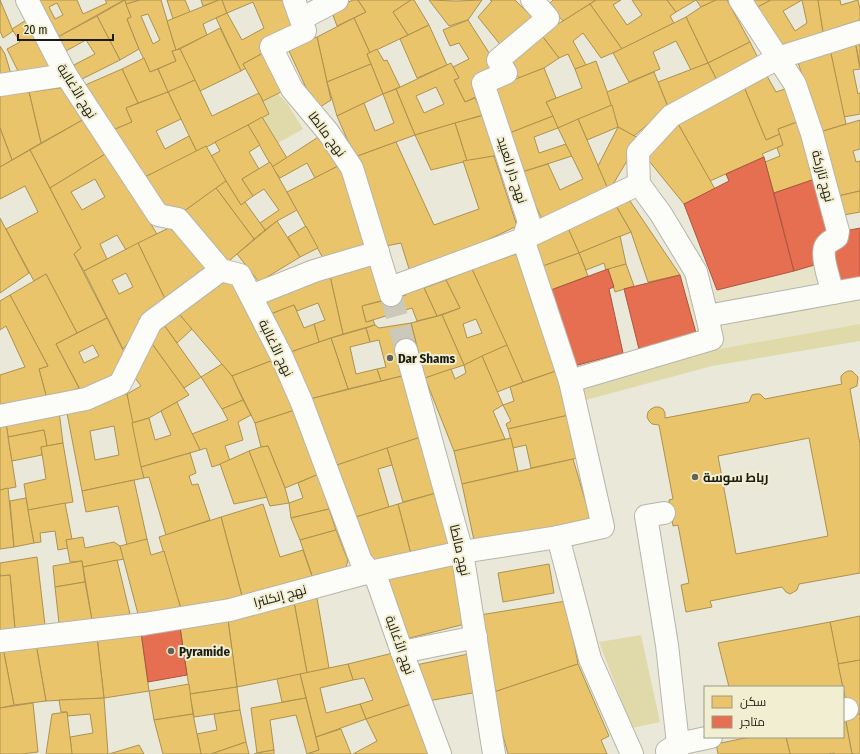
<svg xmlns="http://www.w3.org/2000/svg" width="860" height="754" font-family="'Fira Sans Condensed',Cairo,sans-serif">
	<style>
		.built { fill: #e7e4c9 }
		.green { fill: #e0daaa }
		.homes { fill: #e9c46a; stroke: #ac9250; fill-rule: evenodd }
		.shops { fill: #e76f51; stroke: #aa563e }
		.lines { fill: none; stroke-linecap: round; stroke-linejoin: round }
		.minor-tunnel { stroke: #cbc9ba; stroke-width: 22; stroke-dasharray: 22 11; stroke-linecap: butt }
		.minor-casing { stroke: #b7b5a9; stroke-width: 24 }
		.minor { stroke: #fcfcf9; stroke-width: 22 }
		.poi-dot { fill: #656357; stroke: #f1eed1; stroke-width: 1.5 }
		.labels { text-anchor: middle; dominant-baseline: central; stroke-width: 4; stroke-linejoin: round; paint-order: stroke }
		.street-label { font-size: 13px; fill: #1d1c12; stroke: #f1eed1 }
		.poi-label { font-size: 13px; font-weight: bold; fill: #1d1c12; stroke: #f1eed1; text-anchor: start }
	</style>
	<rect width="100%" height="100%" fill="#eae8d8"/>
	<path class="built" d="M 818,264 L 860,277 L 860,324 L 708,351 L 583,388 L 574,366 L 695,333 L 686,297 Z"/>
	<g class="green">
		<path d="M 278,94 L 287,103 L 303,129 L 278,143 L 262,117 L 269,113 L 263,101 Z"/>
		<path d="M 860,324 L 860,341 L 712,366 L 586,400 L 583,388 L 708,351 Z"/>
		<path d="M 641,635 L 660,722 L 632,728 L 599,642 Z"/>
	</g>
	<g class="homes">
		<path d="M 0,0 L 13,31 L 3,38 L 0,31 Z"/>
		<path d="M 34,0 L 77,0 L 83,14 L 107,3 L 105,0 L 124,0 L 56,38 ZM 57,3 L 63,15 L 55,19 L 49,7 Z"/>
		<path d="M 125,0 L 131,17 L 127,19 L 139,49 L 120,60 L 97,16 Z"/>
		<path d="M 125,0 L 140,0 L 126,4 Z"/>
		<path d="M 140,0 L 161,0 L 176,50 L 172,51 L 176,61 L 150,72 L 139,49 L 127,19 L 131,17 L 126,4 ZM 148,14 L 160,40 L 153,44 L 141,16 Z"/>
		<path d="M 167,0 L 185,0 L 190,12 L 173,19 Z"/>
		<path d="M 201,0 L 219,0 L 203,6 Z"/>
		<path d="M 219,0 L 222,0 L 227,13 L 203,24 L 207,35 L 176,50 L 167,21 Z"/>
		<path d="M 222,0 L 289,0 L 300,30 L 265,52 L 243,64 L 246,68 L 241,71 L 216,18 L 227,13 ZM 253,2 L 264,28 L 242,40 L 227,13 Z"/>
		<path d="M 353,0 L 358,0 L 366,12 L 337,26 L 331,10 Z"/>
		<path d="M 358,0 L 411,0 L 393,12 L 408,35 L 370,53 L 354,18 L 366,12 Z"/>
		<path d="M 411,0 L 414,0 L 429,25 L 408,35 L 393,12 Z"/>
		<path d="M 429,0 L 456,1 L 482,0 L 468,20 L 449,26 Z"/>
		<path d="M 490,0 L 515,0 L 536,21 L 503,48 L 478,17 L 492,1 Z"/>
		<path d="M 553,0 L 596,0 L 563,21 L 548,5 Z"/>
		<path d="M 596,0 L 621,0 L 613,5 L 627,25 L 642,15 L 632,0 L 667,0 L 676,12 L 670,16 L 674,23 L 622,49 L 590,4 Z"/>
		<path d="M 667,0 L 716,0 L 701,7 L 696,0 L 676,12 Z"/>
		<path d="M 716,0 L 727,0 L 750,42 L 708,63 L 686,17 L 701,7 Z"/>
		<path d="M 752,0 L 771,0 L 758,7 Z"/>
		<path d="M 771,0 L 818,0 L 823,32 L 778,49 L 758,7 ZM 802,0 L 807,23 L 795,31 L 783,11 Z"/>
		<path d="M 818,0 L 840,0 L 841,5 L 858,0 L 860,9 L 860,20 L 823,32 Z"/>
		<path d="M 590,4 L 622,49 L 601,58 L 583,33 L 573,41 L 586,65 L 575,69 L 568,54 L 559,58 L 540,33 L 563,21 Z"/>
		<path d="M 97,16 L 120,60 L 80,80 L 72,66 L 95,54 L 86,40 L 64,52 L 56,38 Z"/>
		<path d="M 686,17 L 708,63 L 691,70 L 676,41 L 653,52 L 660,69 L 629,82 L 613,53 Z"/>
		<path d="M 354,18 L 370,53 L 367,54 L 371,64 L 327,82 L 317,37 Z"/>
		<path d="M 28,19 L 55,68 L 21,77 L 7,49 L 20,42 L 12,29 Z"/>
		<path d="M 468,20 L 500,70 L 482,94 L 465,102 L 454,80 L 459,78 L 453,67 L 469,59 L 459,43 L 450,46 L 443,30 Z"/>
		<path d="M 429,25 L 447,65 L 417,78 L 400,39 Z"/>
		<path d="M 220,28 L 241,71 L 200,91 L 180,49 Z"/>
		<path d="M 540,33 L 559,58 L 544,68 L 519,78 L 505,61 Z"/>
		<path d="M 317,37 L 331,100 L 317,109 L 309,94 L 288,49 Z"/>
		<path d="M 860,39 L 860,66 L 855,41 Z"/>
		<path d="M 855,41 L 860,69 L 853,70 L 858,94 L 860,93 L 860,114 L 844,117 L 830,49 Z"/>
		<path d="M 750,42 L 760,62 L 719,84 L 708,63 Z"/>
		<path d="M 0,46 L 5,54 L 11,74 L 0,77 Z"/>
		<path d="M 180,49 L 195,80 L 168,92 L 158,69 L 176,61 L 172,51 Z"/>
		<path d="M 377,49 L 384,61 L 387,60 L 400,87 L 383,94 L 367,54 Z"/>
		<path d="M 830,49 L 846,124 L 820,132 L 797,59 Z"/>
		<path d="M 265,52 L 285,90 L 263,101 L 243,64 Z"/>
		<path d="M 144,58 L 150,72 L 158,69 L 168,92 L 138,103 L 122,69 Z"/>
		<path d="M 596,61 L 612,105 L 558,128 L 546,102 L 582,88 L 575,69 Z"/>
		<path d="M 451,63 L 459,78 L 454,80 L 465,102 L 475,98 L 483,115 L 415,135 L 396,89 ZM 436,87 L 444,104 L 424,113 L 416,96 Z"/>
		<path d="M 708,63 L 719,84 L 668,107 L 658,82 Z"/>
		<path d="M 371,64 L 383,94 L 337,116 L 327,82 Z"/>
		<path d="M 544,68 L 556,98 L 546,102 L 553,116 L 507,134 L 493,88 Z"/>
		<path d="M 122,69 L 138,103 L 126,108 L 132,122 L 113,130 L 83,86 Z"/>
		<path d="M 654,72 L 668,107 L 634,136 L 618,127 L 607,92 Z"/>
		<path d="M 767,76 L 776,92 L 788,88 L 800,121 L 778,129 L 780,134 L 766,140 L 744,87 Z"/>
		<path d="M 195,80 L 212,116 L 259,93 L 269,114 L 197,152 L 168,92 Z"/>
		<path d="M 67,87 L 86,118 L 41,143 L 29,92 Z"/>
		<path d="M 744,87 L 766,140 L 780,134 L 783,145 L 762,154 L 764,157 L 710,181 L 677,122 Z"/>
		<path d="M 396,89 L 415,135 L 355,157 L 337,116 L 364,103 L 375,131 L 394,123 L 383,94 Z"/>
		<path d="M 29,92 L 41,143 L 12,160 L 0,128 L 0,95 Z"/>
		<path d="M 168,92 L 181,119 L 156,131 L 165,149 L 189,136 L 197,152 L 145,177 L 113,130 L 132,122 L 126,108 Z"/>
		<path d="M 612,105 L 618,127 L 587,140 L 578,119 Z"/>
		<path d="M 488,114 L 500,154 L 494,156 L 467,161 L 455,123 Z"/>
		<path d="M 553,116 L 558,128 L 534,137 L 539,153 L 566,144 L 572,156 L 519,173 L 507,134 Z"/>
		<path d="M 262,117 L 287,158 L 272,167 L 248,125 Z"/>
		<path d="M 86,118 L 107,153 L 50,188 L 30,150 Z"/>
		<path d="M 578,119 L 609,191 L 542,219 L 519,173 L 548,164 L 560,190 L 583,179 L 558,128 Z"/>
		<path d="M 860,120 L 860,149 L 853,151 L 856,162 L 860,161 L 860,191 L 838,196 L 820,132 Z"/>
		<path d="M 800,121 L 818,178 L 774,193 L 765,162 L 780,156 L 777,148 L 783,145 L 778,129 Z"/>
		<path d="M 677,122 L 715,189 L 684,204 L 645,156 Z"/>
		<path d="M 455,123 L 467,161 L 431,170 L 415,135 Z"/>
		<path d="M 248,125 L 260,145 L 249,152 L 259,169 L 242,179 L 253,196 L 241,205 L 231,189 L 211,156 L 220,151 L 215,142 Z"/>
		<path d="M 618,127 L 640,139 L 609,191 L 598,166 Z"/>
		<path d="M 0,128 L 12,160 L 0,167 Z"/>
		<path d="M 323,134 L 340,165 L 315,178 L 307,163 L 280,178 L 272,167 Z"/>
		<path d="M 396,142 L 434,225 L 479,209 L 463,161 L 494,156 L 517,226 L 460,253 L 410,272 L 401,243 L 386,246 L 355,157 Z"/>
		<path d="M 206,146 L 226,181 L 183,212 L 163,207 L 145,177 Z"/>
		<path d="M 30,150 L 81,248 L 74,254 L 107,318 L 77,333 L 46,274 L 34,281 L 6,229 L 38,212 L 25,186 L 0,199 L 0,167 Z"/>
		<path d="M 107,153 L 157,234 L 126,250 L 117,235 L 100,244 L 107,259 L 84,271 L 74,254 L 81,248 L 50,188 ZM 95,179 L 105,197 L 82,210 L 71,192 Z"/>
		<path d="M 270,162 L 297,210 L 277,221 L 265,230 L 260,223 L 279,210 L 264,189 L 253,196 L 242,179 Z"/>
		<path d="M 340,165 L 371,244 L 325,262 L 287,192 Z"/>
		<path d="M 226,181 L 241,205 L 245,202 L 265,230 L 254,239 L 216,188 Z"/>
		<path d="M 216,188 L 254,239 L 229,261 L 222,260 L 183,212 Z"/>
		<path d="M 860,191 L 860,212 L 844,215 L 838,196 Z"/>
		<path d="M 628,198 L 680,275 L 648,282 L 631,232 L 615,204 Z"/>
		<path d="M 615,204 L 631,232 L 579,253 L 567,226 Z"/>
		<path d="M 0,218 L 29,273 L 0,293 Z"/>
		<path d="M 277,221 L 300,257 L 259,282 L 237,254 Z"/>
		<path d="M 173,226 L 209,270 L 166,301 L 138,243 Z"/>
		<path d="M 306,226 L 318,248 L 300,257 L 288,237 Z"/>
		<path d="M 567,226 L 579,253 L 543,266 L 532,239 Z"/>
		<path d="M 620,236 L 626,264 L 606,270 L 604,263 L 586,270 L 579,253 Z"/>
		<path d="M 138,243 L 166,301 L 139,319 L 143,326 L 123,349 L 84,271 ZM 126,273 L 133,287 L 119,294 L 112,280 Z"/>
		<path d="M 522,252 L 559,370 L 523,382 L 472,269 Z"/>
		<path d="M 579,253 L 588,276 L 551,290 L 543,266 Z"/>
		<path d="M 374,264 L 384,300 L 362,306 L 366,322 L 373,320 L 375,325 L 343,334 L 330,276 Z"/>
		<path d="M 626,264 L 634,286 L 615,292 L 608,269 Z"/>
		<path d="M 472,269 L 507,345 L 464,365 L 442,315 L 460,308 L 446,280 ZM 476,319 L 482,333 L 467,338 L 463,324 Z"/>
		<path d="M 46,274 L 77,333 L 56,344 L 79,388 L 47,399 L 39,369 L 48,366 L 10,295 Z"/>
		<path d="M 330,276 L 343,334 L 319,342 L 314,324 L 325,320 L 318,303 L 297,311 L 294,305 L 268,315 L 261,301 Z"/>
		<path d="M 446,280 L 460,308 L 437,316 L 424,288 Z"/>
		<path d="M 222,282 L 233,282 L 276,359 L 232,376 L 179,314 Z"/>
		<path d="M 421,285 L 424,288 L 437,316 L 417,321 L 412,308 L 366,322 L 362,306 L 406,295 L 406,290 Z"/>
		<path d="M 10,295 L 48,366 L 39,369 L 47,399 L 0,409 L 0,375 L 25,367 L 6,326 L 0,330 L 0,301 Z"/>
		<path d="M 294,305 L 304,328 L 314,324 L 319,342 L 288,353 L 268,315 Z"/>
		<path d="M 179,314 L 192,329 L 177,343 L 164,325 Z"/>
		<path d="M 442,315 L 464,365 L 425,378 L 411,323 Z"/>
		<path d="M 107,318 L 127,358 L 114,377 L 82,393 L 56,344 ZM 93,345 L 99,356 L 84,363 L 79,352 Z"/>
		<path d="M 411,323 L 416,343 L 395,348 L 402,376 L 381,381 L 377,369 L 386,367 L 379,340 L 370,342 L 366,328 L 375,325 L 379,328 Z"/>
		<path d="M 164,325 L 201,377 L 184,388 L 150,341 Z"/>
		<path d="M 366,328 L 370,342 L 350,347 L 356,374 L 377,369 L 381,381 L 348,389 L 331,338 Z"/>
		<path d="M 331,338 L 348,389 L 310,399 L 288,353 Z"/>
		<path d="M 150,341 L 189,395 L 149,418 L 132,423 L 127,394 L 141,386 L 133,375 Z"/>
		<path d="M 507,345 L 523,382 L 497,392 L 482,356 Z"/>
		<path d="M 482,356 L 503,405 L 493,411 L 505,439 L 454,451 L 425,378 L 451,369 L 455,379 L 466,373 L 464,365 Z"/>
		<path d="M 276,359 L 295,410 L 255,423 L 232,376 Z"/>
		<path d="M 222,364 L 232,376 L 243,400 L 222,409 L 201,377 Z"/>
		<path d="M 559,370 L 569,415 L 508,429 L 506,424 L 511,421 L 503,405 L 514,401 L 510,387 Z"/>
		<path d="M 848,371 L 852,371 L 858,377 L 857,386 L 850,389 L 860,444 L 860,573 L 799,584 L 797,590 L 790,594 L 786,592 L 782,587 L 710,601 L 712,607 L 686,612 L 681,585 L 689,583 L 678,525 L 673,526 L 669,500 L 673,499 L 659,425 L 652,424 L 649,421 L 647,417 L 648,412 L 651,409 L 655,407 L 659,407 L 663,409 L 665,413 L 665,418 L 749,402 L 752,395 L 756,394 L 760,394 L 765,399 L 842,384 L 841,381 L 841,376 L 844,373 ZM 809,438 L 828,536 L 736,554 L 718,456 Z"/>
		<path d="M 402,376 L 421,437 L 337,465 L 310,399 Z"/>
		<path d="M 127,394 L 144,478 L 82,491 L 66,408 ZM 114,426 L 119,455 L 95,460 L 90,431 Z"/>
		<path d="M 243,400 L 251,415 L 238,422 L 243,440 L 225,446 L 230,461 L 212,467 L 206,448 L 200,450 L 192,434 L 228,420 L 222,409 Z"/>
		<path d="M 177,402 L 200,450 L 141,467 L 132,423 L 149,418 L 155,440 L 171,435 L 161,411 Z"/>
		<path d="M 295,410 L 319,474 L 285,488 L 268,446 L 261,447 L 255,423 Z"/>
		<path d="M 59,411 L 63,443 L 47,446 L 44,430 L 8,437 L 6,423 Z"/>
		<path d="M 569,415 L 578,458 L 531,468 L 526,445 L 513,448 L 508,429 Z"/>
		<path d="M 6,423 L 16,487 L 0,490 L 0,424 Z"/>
		<path d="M 44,430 L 47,446 L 41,447 L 42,455 L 12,461 L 8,437 Z"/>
		<path d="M 421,437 L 436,493 L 403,502 L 387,448 Z"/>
		<path d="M 511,438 L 518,471 L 462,484 L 454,451 Z"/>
		<path d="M 63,443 L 73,502 L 28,510 L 24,484 L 46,479 L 41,447 Z"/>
		<path d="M 268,446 L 285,488 L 289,503 L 270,506 L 249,451 L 261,447 Z"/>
		<path d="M 387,448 L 392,465 L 378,469 L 389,507 L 356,517 L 337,465 Z"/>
		<path d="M 249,451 L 267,497 L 234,504 L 220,464 Z"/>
		<path d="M 190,453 L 196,473 L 189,476 L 192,485 L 198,484 L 210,520 L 166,535 L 149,477 L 144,478 L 141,467 Z"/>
		<path d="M 573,459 L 591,520 L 475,545 L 462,484 Z"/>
		<path d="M 319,474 L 329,509 L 291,518 L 289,503 L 303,498 L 298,483 Z"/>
		<path d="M 134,480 L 147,539 L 127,545 L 118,506 L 86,512 L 82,491 Z"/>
		<path d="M 8,488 L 14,547 L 0,549 L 0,490 Z"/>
		<path d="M 436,493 L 451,547 L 412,558 L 398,504 Z"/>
		<path d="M 26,498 L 34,543 L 14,547 L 10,501 Z"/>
		<path d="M 65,503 L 72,539 L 66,540 L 68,548 L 58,550 L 55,531 L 40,533 L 41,542 L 34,543 L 28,510 Z"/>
		<path d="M 263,504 L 280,557 L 303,550 L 312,576 L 242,596 L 221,517 Z"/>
		<path d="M 398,504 L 412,558 L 375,567 L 356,517 Z"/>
		<path d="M 329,509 L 336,530 L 300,540 L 291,518 Z"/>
		<path d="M 221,517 L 242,596 L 181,609 L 159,537 Z"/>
		<path d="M 336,530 L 348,561 L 344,572 L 314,581 L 300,540 Z"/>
		<path d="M 83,537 L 85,548 L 114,542 L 120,546 L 124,559 L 83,567 L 82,561 L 70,562 L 66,540 Z"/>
		<path d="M 147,539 L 151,555 L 164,551 L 181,609 L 138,614 L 120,546 Z"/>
		<path d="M 37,557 L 45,625 L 15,629 L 10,575 L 0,576 L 0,563 Z"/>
		<path d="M 454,559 L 465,624 L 402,640 L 383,576 Z"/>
		<path d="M 117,560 L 130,614 L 92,620 L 83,567 Z"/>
		<path d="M 82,561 L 85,582 L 55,587 L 53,566 Z"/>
		<path d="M 549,564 L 554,593 L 503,602 L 498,573 Z"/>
		<path d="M 0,574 L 0,576 L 10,575 L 15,629 L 0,631 Z"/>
		<path d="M 85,582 L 92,620 L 59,623 L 55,587 Z"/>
		<path d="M 317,598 L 329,668 L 307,673 L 294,602 Z"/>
		<path d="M 566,601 L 578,664 L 491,693 L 480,615 Z"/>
		<path d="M 294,602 L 307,673 L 237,687 L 228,620 Z"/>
		<path d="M 860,616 L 860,660 L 838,664 L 830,622 Z"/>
		<path d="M 228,620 L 237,687 L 190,694 L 180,627 Z"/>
		<path d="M 830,622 L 843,687 L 729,687 L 718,643 Z"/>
		<path d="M 141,632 L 149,691 L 104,698 L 97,637 Z"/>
		<path d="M 97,637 L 104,698 L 46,701 L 36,644 Z"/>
		<path d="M 36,644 L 46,701 L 14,705 L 3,648 Z"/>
		<path d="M 0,648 L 3,648 L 14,705 L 0,708 Z"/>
		<path d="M 393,653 L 411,704 L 366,719 L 360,704 L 373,700 L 364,678 L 353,680 L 348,664 Z"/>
		<path d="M 473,653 L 478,692 L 428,701 L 416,665 Z"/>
		<path d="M 860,660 L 860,714 L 849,716 L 838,664 Z"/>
		<path d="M 348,664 L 353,680 L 320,688 L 326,713 L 360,704 L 366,719 L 316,737 L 300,674 Z"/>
		<path d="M 578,664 L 609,736 L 601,740 L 607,754 L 508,754 L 491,693 Z"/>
		<path d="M 300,674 L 306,698 L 282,702 L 277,679 Z"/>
		<path d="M 189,684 L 193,714 L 154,720 L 149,691 Z"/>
		<path d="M 237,687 L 240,710 L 194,717 L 190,694 Z"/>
		<path d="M 104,698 L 108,754 L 72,754 L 70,737 L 93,733 L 90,714 L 67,716 L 67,712 L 61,712 L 59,700 Z"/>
		<path d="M 306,698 L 319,750 L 307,754 L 296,715 L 270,720 L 274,750 L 257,753 L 251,708 Z"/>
		<path d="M 33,703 L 38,752 L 23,754 L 0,754 L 0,708 Z"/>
		<path d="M 411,704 L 429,754 L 353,754 L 377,741 L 366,719 Z"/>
		<path d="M 240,710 L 246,742 L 211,754 L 201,754 L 197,734 L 217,730 L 214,714 Z"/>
		<path d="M 67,712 L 72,754 L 46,754 L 52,714 Z"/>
		<path d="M 193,714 L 201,754 L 163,754 L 154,720 Z"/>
		<path d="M 860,714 L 860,754 L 852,754 L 845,717 Z"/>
		<path d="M 845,717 L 852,754 L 834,754 L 834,753 L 827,754 L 790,754 L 786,737 L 843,737 L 843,718 Z"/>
		<path d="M 341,729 L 351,754 L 307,754 L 319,750 L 316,737 Z"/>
		<path d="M 750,737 L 786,737 L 790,754 L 718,754 L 716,744 Z"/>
		<path d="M 246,742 L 249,754 L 211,754 Z"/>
		<path d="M 139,745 L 144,754 L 109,754 Z"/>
		<path d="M 274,750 L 274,754 L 254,754 L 257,753 Z"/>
	</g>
	<g class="shops">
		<path d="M 764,157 L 794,271 L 717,290 L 684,204 L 729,181 L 726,174 Z"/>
		<path d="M 818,178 L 829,236 L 818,264 L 794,271 L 774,193 Z"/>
		<path d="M 860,228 L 860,277 L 840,281 L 831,251 L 846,244 L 845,231 Z"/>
		<path d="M 608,269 L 614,287 L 609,289 L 623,353 L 574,366 L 551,290 Z"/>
		<path d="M 680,275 L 696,333 L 639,349 L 624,289 Z"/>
		<path d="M 180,627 L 187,675 L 148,682 L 141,632 Z"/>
	</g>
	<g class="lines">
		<path class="minor-tunnel" d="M 391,295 L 406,350"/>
		<g class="minor-casing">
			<g id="minor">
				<path d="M 27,0 L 66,75 L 158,215 L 178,219 L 221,270 L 240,275 L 281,355 L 302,403 L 361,561 L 377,580 L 402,652 L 440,754"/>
				<path d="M 294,0 L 305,31 L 271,47 L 292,89 L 328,132 L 352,168 L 391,295"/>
				<path d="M 532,0 L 548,18 L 498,60 L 506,73 L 483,83 L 529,222 L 523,239 L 570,381"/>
				<path d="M 740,0 L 795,84 L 812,134 L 838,231 L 837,237 C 833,240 827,242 825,247 C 821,256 830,283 833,293"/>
				<path d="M 301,19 L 337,0"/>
				<path d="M 860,32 L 778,58 L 671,116 L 638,152 L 639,184 L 661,214 L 696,272 L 707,316 L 860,288"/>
				<path d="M 0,85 L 66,75"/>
				<path d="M 390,288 L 523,239 L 639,184"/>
				<path d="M 251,296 L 314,271 L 378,252"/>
				<path d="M 406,350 L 462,552 L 494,754"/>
				<path d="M 0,416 L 86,399 L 120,384 L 151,322 L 221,270"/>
				<path d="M 664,513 L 646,516 L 667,645 L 678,744 L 677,754"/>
				<path d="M 0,641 L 144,624 L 230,610 L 370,572 L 462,552 L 558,537"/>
				<path d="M 402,652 L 476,637"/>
				<path d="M 843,710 L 847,709"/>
				<path d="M 667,751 L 678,744 L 711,737"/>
				<path d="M 632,754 L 590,659 L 558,537 L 603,527 L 570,381 L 712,339 L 707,316"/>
			</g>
		</g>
		<use href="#minor" class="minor"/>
	</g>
	<g class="poi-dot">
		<circle cx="390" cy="358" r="4"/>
		<circle cx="695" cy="477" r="4"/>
		<circle cx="171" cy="651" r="4"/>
	</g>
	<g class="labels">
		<g class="street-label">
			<text transform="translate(77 91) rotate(58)">نهج الأغالبة</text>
			<text transform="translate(327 134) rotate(53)">نهج مالطا</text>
			<text transform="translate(512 170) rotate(72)">نهج دار العبيد</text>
			<text transform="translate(823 176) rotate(75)">نهج تازركة</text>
			<text transform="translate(276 348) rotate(64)">نهج الأغالبة</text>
			<text transform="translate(460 550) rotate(77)">نهج مالطا</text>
			<text transform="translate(280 596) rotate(-15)">نهج إنكلترا</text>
			<text transform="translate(400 645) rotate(70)">نهج الأغالبة</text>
		</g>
		<g class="poi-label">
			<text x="398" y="358">Dar Shams</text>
			<text x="703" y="477">رباط سوسة</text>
			<text x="179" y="651">Pyramide</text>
		</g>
	</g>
	<rect x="704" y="686" width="140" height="52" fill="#f1eed1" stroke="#9c9a85"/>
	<rect x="712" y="696" width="20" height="12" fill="#e9c46a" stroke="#9c9a85"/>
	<text x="740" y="706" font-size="12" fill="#1d1c12">سكن</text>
	<rect x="712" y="716" width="20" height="12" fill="#e76f51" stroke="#9c9a85"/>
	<text x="740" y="726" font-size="12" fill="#1d1c12">متاجر</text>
	<path d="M18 34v6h95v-6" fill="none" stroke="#1d1c12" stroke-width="2"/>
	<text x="24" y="34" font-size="12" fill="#1d1c12" stroke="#f1eed1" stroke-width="3" paint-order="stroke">20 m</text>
</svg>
